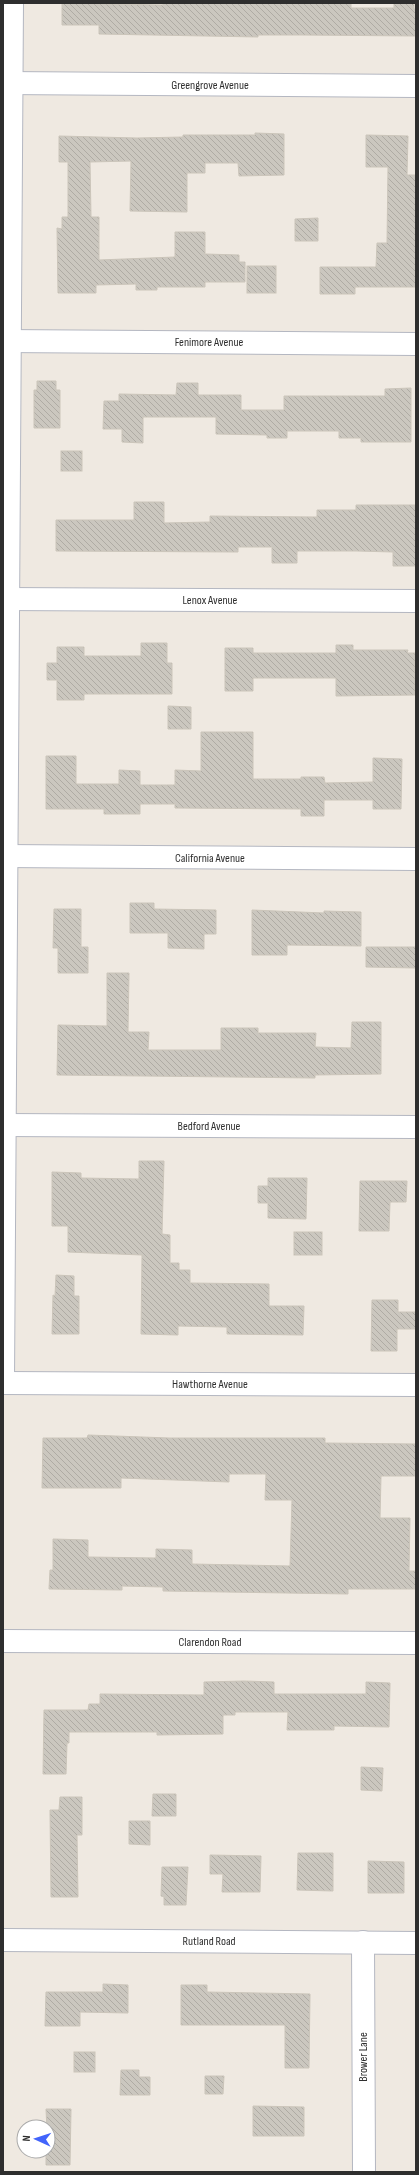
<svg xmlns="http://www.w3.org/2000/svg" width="419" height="2175" font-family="'Sofia Sans Condensed',sans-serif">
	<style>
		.building { fill: url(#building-back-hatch); stroke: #cbc5ba }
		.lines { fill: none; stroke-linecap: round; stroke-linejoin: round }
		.minor-casing { stroke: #b4b7c1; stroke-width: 24 }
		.minor { stroke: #fff; stroke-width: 22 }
		.labels { text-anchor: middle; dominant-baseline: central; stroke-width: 3; stroke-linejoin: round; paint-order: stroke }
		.street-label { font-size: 12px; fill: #2e2e2e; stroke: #fff }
	</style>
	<defs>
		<pattern id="building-back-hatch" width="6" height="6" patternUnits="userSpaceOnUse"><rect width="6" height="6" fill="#cbc7bf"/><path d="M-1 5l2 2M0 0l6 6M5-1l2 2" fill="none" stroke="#afaba4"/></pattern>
	</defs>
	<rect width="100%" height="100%" fill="#efe9e1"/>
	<g class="building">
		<path d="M 62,3 L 163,5 L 163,3 L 351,3 L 351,8 L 394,8 L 394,3 L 414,3 L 414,9 L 416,9 L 416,36 L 303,35 L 258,35 L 258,37 L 99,34 L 99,25 L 62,25 Z"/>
		<path d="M 255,133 L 284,134 L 284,175 L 239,176 L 238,163 L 205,163 L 205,173 L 187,173 L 187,212 L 130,211 L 131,161 L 90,162 L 91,217 L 99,217 L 99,260 L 175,257 L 175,232 L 205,232 L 205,254 L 239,255 L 239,262 L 245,262 L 245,282 L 205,282 L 205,287 L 157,287 L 157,290 L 136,290 L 136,284 L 96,285 L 96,293 L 58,293 L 57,228 L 62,229 L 62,217 L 68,217 L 68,162 L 59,162 L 59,136 L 137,138 L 183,137 L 183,135 L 255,135 Z"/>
		<path d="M 366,135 L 408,136 L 407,175 L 416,175 L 416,287 L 355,287 L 355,294 L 320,294 L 320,267 L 376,267 L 377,243 L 387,243 L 388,167 L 366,167 Z"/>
		<path d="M 318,218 L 318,241 L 295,241 L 295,219 Z"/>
		<rect x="247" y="266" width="29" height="27"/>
		<path d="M 37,381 L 56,381 L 56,390 L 60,390 L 60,428 L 34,428 L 34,390 L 37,390 Z"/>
		<path d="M 177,383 L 198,383 L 198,395 L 241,395 L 241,410 L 284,410 L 284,396 L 385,396 L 385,389 L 411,388 L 411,442 L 361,442 L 361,438 L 339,438 L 339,431 L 287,431 L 287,438 L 267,438 L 267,435 L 216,434 L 216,417 L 143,417 L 143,443 L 122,442 L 122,429 L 103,429 L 104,401 L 119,401 L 119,394 L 176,395 Z"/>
		<rect x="61" y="451" width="21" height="20"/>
		<path d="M 134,502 L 164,502 L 164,523 L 210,522 L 210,516 L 317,517 L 317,510 L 356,510 L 356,505 L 416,505 L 416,566 L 393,566 L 393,552 L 357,551 L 297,551 L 297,563 L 272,563 L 272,547 L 238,547 L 238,552 L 56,551 L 56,520 L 134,520 Z"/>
		<path d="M 141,643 L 167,643 L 167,663 L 172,663 L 172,694 L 84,694 L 84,700 L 57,700 L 57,680 L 47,680 L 47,663 L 57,663 L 57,647 L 84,647 L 84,656 L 141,656 Z"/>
		<path d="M 336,645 L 353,645 L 353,650 L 408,650 L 407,653 L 415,653 L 415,695 L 336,696 L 336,678 L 253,678 L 253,691 L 225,691 L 225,648 L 253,648 L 253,653 L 336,653 Z"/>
		<path d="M 168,706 L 191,707 L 191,729 L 168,729 Z"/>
		<path d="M 201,732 L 253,732 L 253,779 L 301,779 L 301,777 L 324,777 L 325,783 L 373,782 L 373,758 L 402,759 L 401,809 L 373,809 L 373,800 L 324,800 L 324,816 L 301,816 L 301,809 L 175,808 L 175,804 L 140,804 L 140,814 L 104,814 L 104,809 L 46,809 L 46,756 L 76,756 L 76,784 L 119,784 L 119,770 L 140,771 L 140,785 L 175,785 L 175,770 L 201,771 Z"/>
		<path d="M 130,903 L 154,903 L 154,909 L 216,910 L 216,934 L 204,934 L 204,949 L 168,948 L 168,933 L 130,933 Z"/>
		<path d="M 54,909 L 81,909 L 81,947 L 88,947 L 88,973 L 58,973 L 58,948 L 53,948 Z"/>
		<path d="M 252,910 L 324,913 L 324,911 L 361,912 L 361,946 L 287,945 L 287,955 L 252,955 Z"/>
		<path d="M 366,947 L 416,947 L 416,968 L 366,967 Z"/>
		<path d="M 107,973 L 129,973 L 128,1032 L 149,1032 L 148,1050 L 221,1050 L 221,1028 L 258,1028 L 258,1033 L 316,1033 L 315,1047 L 351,1048 L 352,1022 L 381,1022 L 381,1074 L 315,1075 L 315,1078 L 57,1075 L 58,1025 L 107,1026 Z"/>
		<path d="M 139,1161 L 164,1161 L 162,1234 L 170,1235 L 170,1263 L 179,1263 L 179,1270 L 190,1270 L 190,1283 L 269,1284 L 269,1306 L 304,1306 L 303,1335 L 227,1334 L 227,1327 L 178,1326 L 178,1335 L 141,1334 L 142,1255 L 68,1252 L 68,1226 L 52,1226 L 52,1172 L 81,1173 L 81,1178 L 139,1179 Z"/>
		<path d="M 268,1178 L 307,1178 L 306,1219 L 268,1218 L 268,1203 L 258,1203 L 258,1186 L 268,1186 Z"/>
		<path d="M 360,1181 L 407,1181 L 406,1202 L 390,1202 L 389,1231 L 359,1231 Z"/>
		<rect x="294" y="1232" width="28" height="23"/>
		<path d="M 56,1275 L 74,1276 L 74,1296 L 79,1296 L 79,1334 L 52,1334 L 53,1295 L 55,1296 Z"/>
		<path d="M 372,1300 L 398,1300 L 398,1312 L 416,1312 L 416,1329 L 397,1329 L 397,1351 L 371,1351 Z"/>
		<path d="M 88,1435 L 169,1438 L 325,1438 L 325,1443 L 416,1444 L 416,1476 L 381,1476 L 380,1518 L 410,1518 L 409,1571 L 416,1571 L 416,1589 L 348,1589 L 348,1594 L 163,1591 L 163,1587 L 122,1586 L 122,1590 L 49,1589 L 50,1570 L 53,1570 L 53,1539 L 88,1540 L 88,1557 L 156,1558 L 156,1549 L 192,1550 L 192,1564 L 290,1566 L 292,1500 L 265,1500 L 266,1474 L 229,1474 L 229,1482 L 121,1478 L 121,1488 L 42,1488 L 43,1438 L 87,1438 Z"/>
		<path d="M 244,1681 L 274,1682 L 274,1694 L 366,1694 L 366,1682 L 390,1683 L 389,1727 L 334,1726 L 334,1730 L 287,1730 L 288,1712 L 235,1712 L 235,1715 L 223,1715 L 223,1734 L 157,1735 L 157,1732 L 69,1732 L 69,1743 L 67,1743 L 66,1774 L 43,1774 L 44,1710 L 88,1710 L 89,1704 L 100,1704 L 100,1694 L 204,1695 L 204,1682 Z"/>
		<path d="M 361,1767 L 383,1768 L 382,1791 L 361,1790 Z"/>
		<path d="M 153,1794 L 176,1794 L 176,1816 L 152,1816 Z"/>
		<path d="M 60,1797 L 82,1797 L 82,1835 L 77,1835 L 78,1897 L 51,1897 L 50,1810 L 59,1810 Z"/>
		<path d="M 129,1821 L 150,1821 L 150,1845 L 129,1844 Z"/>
		<path d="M 298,1853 L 333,1853 L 333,1891 L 297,1890 Z"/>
		<path d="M 210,1855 L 261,1856 L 260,1892 L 222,1892 L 223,1874 L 210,1874 Z"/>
		<path d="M 368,1861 L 404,1862 L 404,1893 L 368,1893 Z"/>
		<path d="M 162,1867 L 188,1867 L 186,1905 L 164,1905 L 164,1897 L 161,1896 Z"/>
		<path d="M 103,1984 L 128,1985 L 128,2013 L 80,2012 L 80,2026 L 45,2026 L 46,1992 L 103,1992 Z"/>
		<path d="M 181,1985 L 207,1985 L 207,1992 L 310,1994 L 309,2068 L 285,2068 L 285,2025 L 181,2025 Z"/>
		<rect x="74" y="2052" width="21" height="20"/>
		<path d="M 121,2070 L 139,2070 L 139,2077 L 150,2077 L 150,2095 L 120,2095 Z"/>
		<path d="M 205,2076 L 224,2076 L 223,2094 L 205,2094 Z"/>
		<path d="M 253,2106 L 304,2107 L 304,2136 L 253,2136 Z"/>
		<path d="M 46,2109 L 71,2109 L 70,2165 L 46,2165 L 46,2151 L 48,2151 Z"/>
	</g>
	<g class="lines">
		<g class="minor-casing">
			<g id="minor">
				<path d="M 3,83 L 416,86"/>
				<path d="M 3,341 L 416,344"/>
				<path d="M 3,599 L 416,601"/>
				<path d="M 3,856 L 416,859"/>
				<path d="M 3,1125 L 416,1127"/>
				<path d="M 3,1381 L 12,3"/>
				<path d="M 3,1383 L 416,1385"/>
				<path d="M 3,1641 L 416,1643"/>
				<path d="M 3,1940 L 416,1943"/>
				<path d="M 363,1942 L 364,2172"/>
			</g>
		</g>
		<use href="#minor" class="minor"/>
	</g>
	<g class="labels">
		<g class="street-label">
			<text x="210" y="85">Greengrove Avenue</text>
			<text x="209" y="342">Fenimore Avenue</text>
			<text x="210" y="600">Lenox Avenue</text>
			<text x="210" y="858">California Avenue</text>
			<text x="209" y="1126">Bedford Avenue</text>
			<text x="210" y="1384">Hawthorne Avenue</text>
			<text x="210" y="1642">Clarendon Road</text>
			<text x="209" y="1941">Rutland Road</text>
			<text transform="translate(363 2057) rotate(-90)">Brower Lane</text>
		</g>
	</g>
	<rect width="419" height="2175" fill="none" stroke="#2e2e2e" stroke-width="8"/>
	<g transform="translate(36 2139) rotate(273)"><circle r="19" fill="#ffffff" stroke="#ababab"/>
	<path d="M0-3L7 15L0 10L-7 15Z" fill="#4264fb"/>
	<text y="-6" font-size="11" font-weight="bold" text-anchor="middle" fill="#2e2e2e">N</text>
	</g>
</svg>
